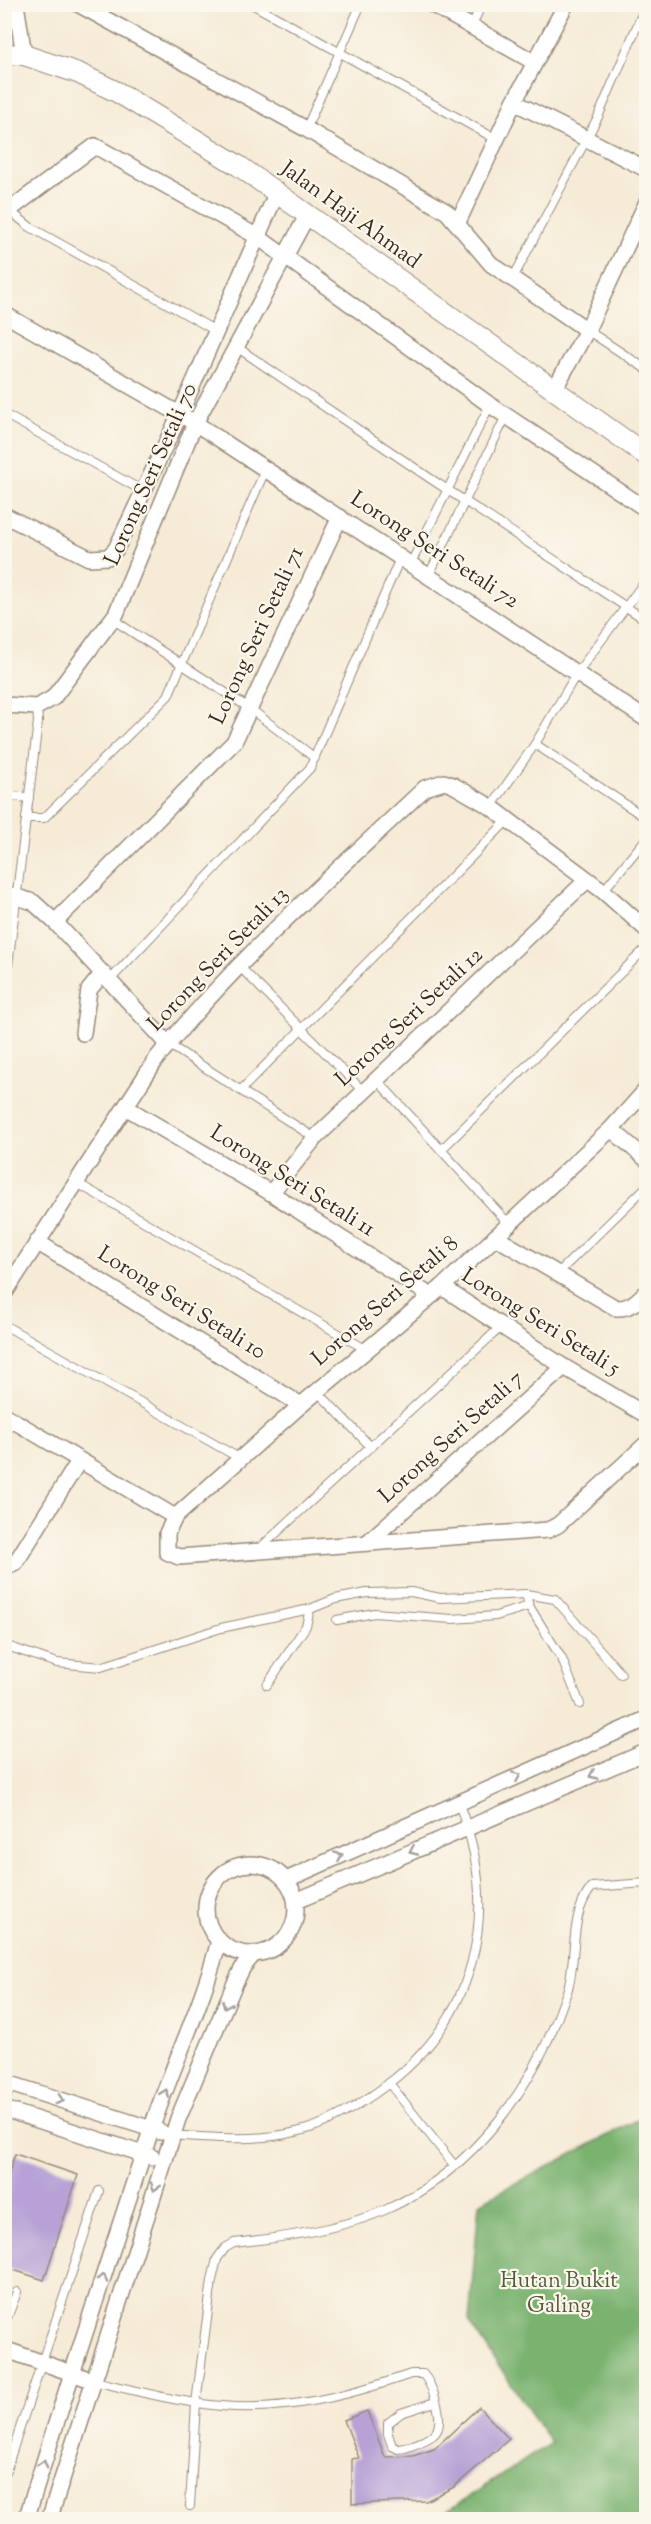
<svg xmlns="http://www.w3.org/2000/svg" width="651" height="2524" font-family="'Sorts Mill Goudy',serif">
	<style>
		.forest { fill: #7ab270; stroke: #5a6e47; stroke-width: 1.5 }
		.building { fill: #b7a1d6 }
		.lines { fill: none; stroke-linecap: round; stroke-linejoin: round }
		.service-casing { stroke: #988a7a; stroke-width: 10 }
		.minor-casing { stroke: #988a7a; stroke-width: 18 }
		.tertiary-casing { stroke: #988a7a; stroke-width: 22 }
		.service { stroke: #fff; stroke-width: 8 }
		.minor { stroke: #fff; stroke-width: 15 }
		.tertiary { stroke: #fff; stroke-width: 20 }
		.oneway { stroke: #a79f9a }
		.labels { text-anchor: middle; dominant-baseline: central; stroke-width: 4.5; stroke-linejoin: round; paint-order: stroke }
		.street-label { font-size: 22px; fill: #3b2a1e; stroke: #fbf7ec }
		.park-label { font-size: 22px; fill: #575c3c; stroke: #fbf7ec }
	</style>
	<rect width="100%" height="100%" fill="#fbf7ec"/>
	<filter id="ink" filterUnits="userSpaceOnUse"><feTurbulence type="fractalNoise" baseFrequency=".0167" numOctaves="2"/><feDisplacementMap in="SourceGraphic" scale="12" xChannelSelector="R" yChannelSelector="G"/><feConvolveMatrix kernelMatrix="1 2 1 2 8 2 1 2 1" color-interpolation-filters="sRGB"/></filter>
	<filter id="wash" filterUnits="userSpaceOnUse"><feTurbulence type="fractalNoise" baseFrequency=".008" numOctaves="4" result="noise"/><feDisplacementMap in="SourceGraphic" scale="24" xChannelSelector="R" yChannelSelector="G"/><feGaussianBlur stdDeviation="1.35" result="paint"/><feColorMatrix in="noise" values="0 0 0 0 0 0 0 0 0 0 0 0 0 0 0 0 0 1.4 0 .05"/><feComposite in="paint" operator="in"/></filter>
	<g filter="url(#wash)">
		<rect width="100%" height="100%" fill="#f6ebd7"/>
		<path class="forest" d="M 646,2115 L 646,2519 L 414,2519 L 444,2513 L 551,2443 L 469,2321 L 479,2203 Z"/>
		<g id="blocks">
			<g class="building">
				<path d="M 15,2154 L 78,2175 L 44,2280 L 4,2267 L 4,2188 Z"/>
				<path d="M 479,2407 L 509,2439 L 454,2487 L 426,2501 L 352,2504 L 352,2459 L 359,2458 L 344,2420 L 367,2411 L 385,2457 L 413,2456 L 434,2449 Z"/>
			</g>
		</g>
	</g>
	<g filter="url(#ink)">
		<use href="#blocks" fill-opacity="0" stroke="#988a7a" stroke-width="1.5"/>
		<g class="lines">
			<g class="service-casing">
				<g id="service">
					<path d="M 252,4 L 496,139"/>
					<path d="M 471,27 L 482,4"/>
					<path d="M 306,129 L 361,4"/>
					<path d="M 9,210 L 30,227 L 216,331"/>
					<path d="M 512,280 L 598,117 L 646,5"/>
					<path d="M 587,330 L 646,369"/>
					<path d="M 238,348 L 431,479 L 646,620"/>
					<path d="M 4,414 L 143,491"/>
					<path d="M 411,563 L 490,405"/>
					<path d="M 429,575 L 506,416"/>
					<path d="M 112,619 L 249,708 L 315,758"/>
					<path d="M 535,744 L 646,818"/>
					<path d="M 4,795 L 29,798"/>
					<path d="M 491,807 L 535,744 L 577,673 L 646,580"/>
					<path d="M 26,818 L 44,818 L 168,696 L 266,468"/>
					<path d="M 603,891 L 646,839"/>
					<path d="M 240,967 L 364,1092"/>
					<path d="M 110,980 L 310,768 L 401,556"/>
					<path d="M 4,998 L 38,722 L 37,707"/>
					<path d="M 168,1044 L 315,1138"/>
					<path d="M 378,1081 L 509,1224"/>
					<path d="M 241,1090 L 508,820"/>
					<path d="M 441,1150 L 646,948"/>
					<path d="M 77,1183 L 367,1350"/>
					<path d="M 557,1274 L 646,1187"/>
					<path d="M 4,1325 L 241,1459"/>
					<path d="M 317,1391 L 371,1447"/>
					<path d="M 4,1433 L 13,1421"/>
					<path d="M 260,1548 L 503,1325"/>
					<path d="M 526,1594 L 529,1606 L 562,1659 L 580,1704"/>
					<path d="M 337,1620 L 374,1613 L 452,1619 L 496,1616 L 529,1606"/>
					<path d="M 4,1645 L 57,1663 L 101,1667 L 221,1628 L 310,1609 L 335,1599 L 367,1593 L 411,1592 L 440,1598 L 526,1594 L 555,1599 L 621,1674"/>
					<path d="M 267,1685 L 306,1626 L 310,1609"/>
					<path d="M 389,2083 L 454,2165"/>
					<path d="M 4,2104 L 11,2084"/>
					<path d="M 172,2135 C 214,2138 259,2142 300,2131 C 328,2124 353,2109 377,2092 C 476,2023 503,1913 458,1802"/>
					<path d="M 4,2326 L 17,2292"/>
					<path d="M 94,2381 C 136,2391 178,2402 221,2406 C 286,2412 350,2395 411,2374 L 423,2374 C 432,2384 445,2419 436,2432 C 432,2438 423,2441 416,2444 C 410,2446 405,2449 398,2449 L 392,2446 L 388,2434 L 388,2423 L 401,2413 L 435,2402"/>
					<path d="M 4,2476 L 99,2191"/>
					<path d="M 190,2506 L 196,2403 L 212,2280 L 217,2259 L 225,2248 L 234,2243 C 281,2238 342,2229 385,2210 C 477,2169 536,2084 567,1992 C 578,1958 568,1916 592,1887 L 646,1883"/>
				</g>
			</g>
			<g class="minor-casing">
				<g id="minor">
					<path d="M 16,4 L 24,55"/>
					<path d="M 78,4 L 306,129 L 447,212 L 491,264 L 587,330"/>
					<path d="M 431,4 L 534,62"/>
					<path d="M 514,102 L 646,169"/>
					<path d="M 4,214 L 95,146 L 258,237 L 490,405 L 646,509"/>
					<path d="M 458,222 L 514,102 L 566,4"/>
					<path d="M 4,314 L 195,423 L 646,719"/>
					<path d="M 554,390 L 587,330 L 646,204"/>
					<path d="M 4,515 L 89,558 L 108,557 L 116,549 L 180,414 L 277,192"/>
					<path d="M 4,705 L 37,707 L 53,698 L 116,614 L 195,423 L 308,214"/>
					<path d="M 4,893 L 33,902 L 55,922 L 168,1044"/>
					<path d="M 55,922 L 234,742 L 340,517"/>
					<path d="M 83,1033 L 89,990 L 103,973"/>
					<path d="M 646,1090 L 611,1129 L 442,1287 L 301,1405 L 175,1517 L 167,1533 L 167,1552 L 179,1557 L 548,1530 L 558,1525 L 646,1444"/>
					<path d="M 127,1108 L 271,1193 L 431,1296"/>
					<path d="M 611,1129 L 646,1159"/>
					<path d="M 271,1193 L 315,1138 L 586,881"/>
					<path d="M 495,1237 L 616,1308 C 630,1309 637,1301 646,1292"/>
					<path d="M 37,1242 L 301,1405"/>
					<path d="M 442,1287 L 564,1367 L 646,1415"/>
					<path d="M 4,1294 L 157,1058 C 236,960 333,875 425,788 L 444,782 L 453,785 L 491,807 L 603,891 L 646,929"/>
					<path d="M 4,1415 L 175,1517"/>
					<path d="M 369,1541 L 564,1367"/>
					<path d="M 4,1568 L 16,1562 L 79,1461"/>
					<circle cx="251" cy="1909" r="45"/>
					<path d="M 286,1880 L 646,1719"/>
					<path d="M 296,1901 L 646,1752"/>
					<path d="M 4,2082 L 161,2132"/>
					<path d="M 4,2109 L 152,2157"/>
					<path d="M 4,2349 L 94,2381"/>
					<path d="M 26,2520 C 66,2389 109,2259 151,2130 C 172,2066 202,2006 219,1941"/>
					<path d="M 49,2520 L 178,2119 L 235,1983 L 243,1967 L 253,1955"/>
				</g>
			</g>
			<g class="tertiary-casing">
				<path id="tertiary" d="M 4,54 L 24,55 L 78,73 L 117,92 L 239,166 L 646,455"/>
			</g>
			<use href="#service" class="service"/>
			<use href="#minor" class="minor"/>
			<use href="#tertiary" class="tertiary"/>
		</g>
		<defs><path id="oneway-chevron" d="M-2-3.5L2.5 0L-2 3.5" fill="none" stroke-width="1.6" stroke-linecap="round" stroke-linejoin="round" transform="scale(1.5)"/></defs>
		<g class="oneway">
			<use href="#oneway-chevron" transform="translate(593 1775) rotate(157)"/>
			<use href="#oneway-chevron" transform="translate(517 1776) rotate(-24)"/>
			<use href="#oneway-chevron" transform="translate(413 1851) rotate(157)"/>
			<use href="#oneway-chevron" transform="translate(339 1856) rotate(-24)"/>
			<use href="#oneway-chevron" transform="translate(226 2005) rotate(113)"/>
			<use href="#oneway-chevron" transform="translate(165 2093) rotate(-69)"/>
			<use href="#oneway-chevron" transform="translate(60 2100) rotate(18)"/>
			<use href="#oneway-chevron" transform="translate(155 2187) rotate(108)"/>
			<use href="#oneway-chevron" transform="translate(103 2278) rotate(-71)"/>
			<use href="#oneway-chevron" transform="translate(43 2464) rotate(-73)"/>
		</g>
	</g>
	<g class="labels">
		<g class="street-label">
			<text transform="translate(350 216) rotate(36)">Jalan Haji Ahmad</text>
			<text transform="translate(152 475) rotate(-66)">Lorong Seri Setali 70</text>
			<text transform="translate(434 551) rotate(33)">Lorong Seri Setali 72</text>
			<text transform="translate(258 636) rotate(-65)">Lorong Seri Setali 71</text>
			<text transform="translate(219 960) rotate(-46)">Lorong Seri Setali 13</text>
			<text transform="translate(410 1018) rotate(-43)">Lorong Seri Setali 12</text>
			<text transform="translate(292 1182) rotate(32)">Lorong Seri Setali 11</text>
			<text transform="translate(386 1302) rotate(-41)">Lorong Seri Setali 8</text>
			<text transform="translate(181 1304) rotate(32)">Lorong Seri Setali 10</text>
			<text transform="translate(540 1323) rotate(32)">Lorong Seri Setali 5</text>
			<text transform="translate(452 1438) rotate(-42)">Lorong Seri Setali 7</text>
		</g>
		<g class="park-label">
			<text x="559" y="2282">Hutan Bukit<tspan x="559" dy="25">Galing</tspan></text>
		</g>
	</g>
	<rect width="651" height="2524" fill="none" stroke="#fbf7ec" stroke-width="24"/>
</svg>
